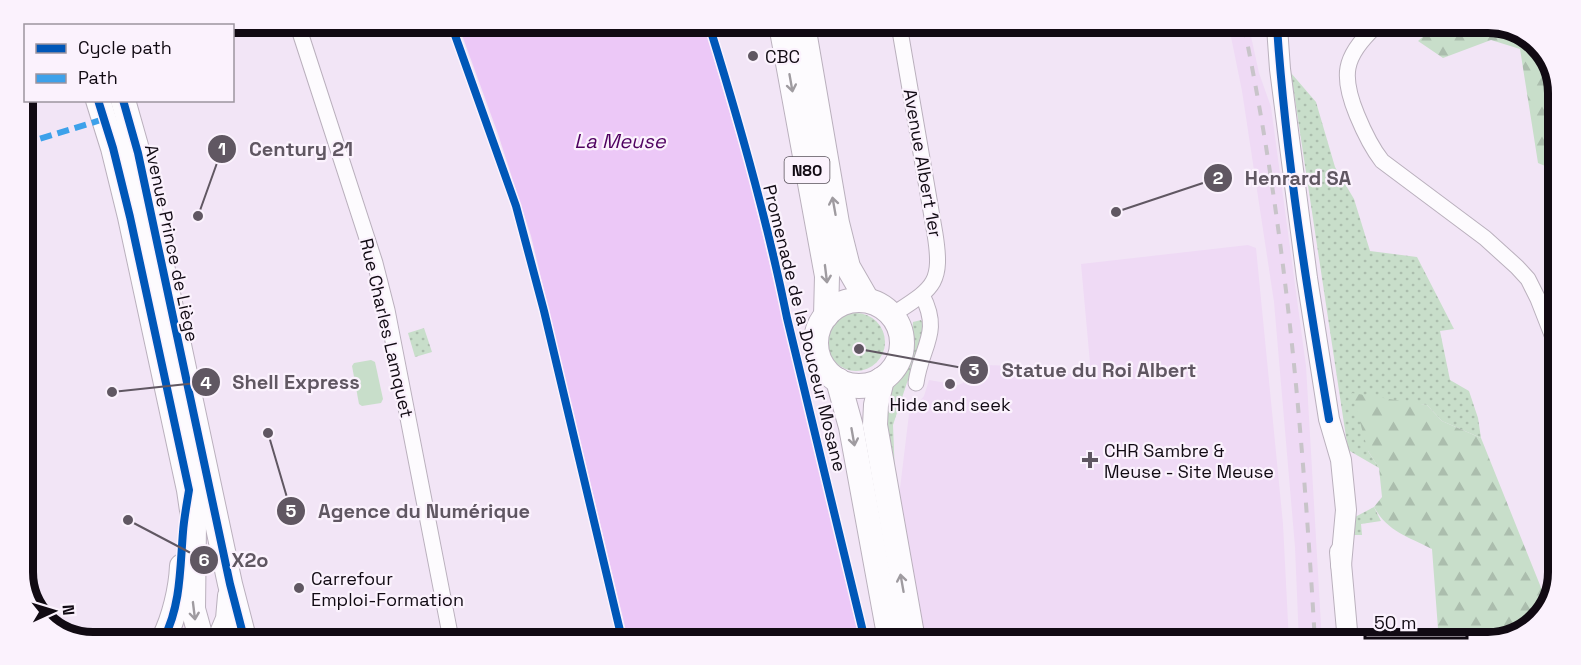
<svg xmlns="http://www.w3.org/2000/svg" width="1581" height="665" font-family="'Space Grotesk',sans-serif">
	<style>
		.built { fill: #efdaf5 }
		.grass { fill: url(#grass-dots) }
		.forest { fill: url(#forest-firs) }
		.pitch { fill: #c8deca }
		.water { fill: #ecc8f7 }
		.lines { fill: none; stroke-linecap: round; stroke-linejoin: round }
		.minor-casing { stroke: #bab0bd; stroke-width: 17 }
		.tertiary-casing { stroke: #bab0bd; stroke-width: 22 }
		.primary-casing { stroke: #bab0bd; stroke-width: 26 }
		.minor { stroke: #fdfbfe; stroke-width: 15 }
		.tertiary { stroke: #fdfbfe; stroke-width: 20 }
		.primary { stroke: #fdfbfe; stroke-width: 24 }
		.rail { stroke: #c8c4c9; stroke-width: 4; stroke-dasharray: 10 10; stroke-linecap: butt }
		.quiet { stroke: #3da1ea; stroke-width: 6; stroke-dasharray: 12 6; stroke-linecap: butt }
		.cycleway-casing { stroke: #fbf2fd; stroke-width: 11 }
		.cycleway { stroke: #0057b8; stroke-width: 8 }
		.oneway { stroke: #9f9ba0 }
		.poi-dot { fill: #605762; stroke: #fbf2fd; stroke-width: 2 }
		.labels { text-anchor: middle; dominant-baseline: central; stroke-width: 4.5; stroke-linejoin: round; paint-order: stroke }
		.shield { fill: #fbf2fd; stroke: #575059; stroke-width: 1.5 }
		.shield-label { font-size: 16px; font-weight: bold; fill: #110a13 }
		.poi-label { font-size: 18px; fill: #110a13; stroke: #fbf2fd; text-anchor: start }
		.street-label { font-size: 18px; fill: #110a13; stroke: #fbf2fd }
		.water-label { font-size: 20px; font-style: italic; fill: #500261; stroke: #fbf2fd }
		.rim { fill: none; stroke: #110a13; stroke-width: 8 }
		.leader { fill: none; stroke: #605762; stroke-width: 2 }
		.callout-dot { fill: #605762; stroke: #fbf2fd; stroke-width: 2 }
		.mark-label { font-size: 18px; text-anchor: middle; font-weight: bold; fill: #fff }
		.callout-label { font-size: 20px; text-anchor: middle; font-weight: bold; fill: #605762; stroke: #fbf2fd; stroke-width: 4.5; stroke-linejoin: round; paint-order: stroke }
	</style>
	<defs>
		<pattern id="grass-dots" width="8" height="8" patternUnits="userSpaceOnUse" patternTransform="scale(1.5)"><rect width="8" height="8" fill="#c8deca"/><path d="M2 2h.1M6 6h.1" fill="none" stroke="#abbdad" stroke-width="1.8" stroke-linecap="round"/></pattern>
		<pattern id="forest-firs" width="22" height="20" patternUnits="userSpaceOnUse" patternTransform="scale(1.5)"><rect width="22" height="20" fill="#c8deca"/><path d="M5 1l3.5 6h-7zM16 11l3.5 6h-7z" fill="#abbdad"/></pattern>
	</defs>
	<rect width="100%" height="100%" fill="#f2e5f6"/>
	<g class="built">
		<path d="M 1229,27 L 1249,27 L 1259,73 L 1271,107 L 1306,366 L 1322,642 L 1299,642 L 1295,547 L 1274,302 L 1242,91 Z"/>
		<path d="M 1248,245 L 1256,248 L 1283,524 L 1289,642 L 921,640 L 898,505 L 909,414 L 924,396 L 929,380 L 958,385 L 963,383 L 966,373 L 984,375 L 984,365 L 1049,367 L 1050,375 L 1091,374 L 1081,264 Z"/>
	</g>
	<g class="grass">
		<path d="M 1291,73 L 1316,102 L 1335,167 L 1354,199 L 1370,251 L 1417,257 L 1454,329 L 1440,331 L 1450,380 L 1469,391 L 1478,418 L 1481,438 L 1442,421 L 1427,405 L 1407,403 L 1368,451 L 1379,468 L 1348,450 Z"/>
		<path d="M 1557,267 L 1556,299 L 1545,274 Z"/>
		<circle cx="856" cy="342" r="29"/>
		<path d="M 921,320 L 925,328 L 893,425 L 896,500 L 883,426 L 892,386 L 909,363 L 913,322 Z"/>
		<path d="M 424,328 L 432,352 L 415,357 L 408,333 Z"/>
		<path d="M 1374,507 L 1381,521 L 1361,524 L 1362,535 L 1353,535 L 1355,517 Z"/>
	</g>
	<g class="forest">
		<path d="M 1434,27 L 1515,28 L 1544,50 L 1558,88 L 1557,171 L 1538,163 L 1520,49 L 1491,40 L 1443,58 L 1418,41 Z"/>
		<path d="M 1352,393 L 1427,405 L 1442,421 L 1481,438 L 1548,605 L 1527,630 L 1488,642 L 1439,642 L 1432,549 C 1407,536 1388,532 1374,507 L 1382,497 L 1379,468 L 1368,451 Z"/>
	</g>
	<path class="pitch" d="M 371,360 L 375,362 L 383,399 L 381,403 L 362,406 L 359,404 L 352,366 L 354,363 Z"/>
	<path class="water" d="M 458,24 L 704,25 L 747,171 L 861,640 L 628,639 L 531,236 L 498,134 Z"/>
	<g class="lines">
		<g class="minor-casing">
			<g id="minor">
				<path d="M 297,23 L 375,263 L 387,310 L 451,639"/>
				<path d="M 1375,27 C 1343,57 1341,76 1357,115 C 1364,132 1371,147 1382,161 L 1485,238 L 1517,267 L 1528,279 L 1538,299 L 1556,345"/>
				<path d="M 892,315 C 933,288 943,285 935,234 L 899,25"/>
				<path d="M 916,383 C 921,346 942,333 922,295"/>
			</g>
		</g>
		<g class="tertiary-casing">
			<g id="tertiary">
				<path d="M 1277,27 L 1280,69 L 1307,278 L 1329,419 L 1341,460 L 1346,510 L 1341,565"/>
				<path d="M 1340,552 L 1348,642"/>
			</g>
		</g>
		<g class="primary-casing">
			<g id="primary">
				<path d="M 94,23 L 96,26"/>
				<path d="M 781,25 L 827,276 L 826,316"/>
				<path d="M 803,25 L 837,223 L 848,267 L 867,300"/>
				<path d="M 98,100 L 113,148 L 130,217 L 189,490 L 194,524 L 193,609 L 201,638"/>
				<path d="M 123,100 L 138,153 L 230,584 L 244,638"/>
				<circle cx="859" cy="343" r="43"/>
				<path d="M 882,379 L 876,405 L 875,425 L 913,640"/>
				<path d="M 838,380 L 851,427 L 890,640"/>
				<path d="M 164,638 C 174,618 181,589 182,566"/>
				<path d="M 220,638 L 228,619 L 230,596"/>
			</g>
		</g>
		<use href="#minor" class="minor"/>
		<use href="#tertiary" class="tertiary"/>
		<use href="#primary" class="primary"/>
		<path class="rail" d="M 1244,27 C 1286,229 1303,436 1315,642"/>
		<path class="quiet" d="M 23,144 L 104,119"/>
		<g class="cycleway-casing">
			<g id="cycleway">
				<path d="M 451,24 L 516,206 L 544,311 L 622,639"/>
				<path d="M 709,25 C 739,121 767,219 787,318 L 865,640"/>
				<path d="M 1277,27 C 1286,158 1307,290 1329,419"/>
				<path d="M 98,100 L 113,148 L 130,217 L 189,490 C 187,503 184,518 183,532 C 180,567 181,605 164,638"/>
				<path d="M 123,100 L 138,153 L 230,584 L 244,638"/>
			</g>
		</g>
		<use href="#cycleway" class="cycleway"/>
	</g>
	<defs><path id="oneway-shaft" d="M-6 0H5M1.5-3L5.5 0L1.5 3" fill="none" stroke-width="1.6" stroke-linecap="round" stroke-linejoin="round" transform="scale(1.5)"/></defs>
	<g class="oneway">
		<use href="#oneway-shaft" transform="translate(791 83) rotate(80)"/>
		<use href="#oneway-shaft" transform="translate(834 206) rotate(-100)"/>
		<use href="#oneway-shaft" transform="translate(826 274) rotate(83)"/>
		<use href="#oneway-shaft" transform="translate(853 437) rotate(80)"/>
		<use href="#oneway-shaft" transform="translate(902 583) rotate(-100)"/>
		<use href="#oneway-shaft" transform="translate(194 611) rotate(83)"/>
	</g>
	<g class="poi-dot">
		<circle cx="753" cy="56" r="6"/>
		<circle cx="950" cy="384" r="6"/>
		<path d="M1087 451h6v6h6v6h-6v6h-6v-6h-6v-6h6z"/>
		<circle cx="299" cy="588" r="6"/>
	</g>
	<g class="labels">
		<rect class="shield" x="784.5" y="157" width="45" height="26" rx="4.5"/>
		<g class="shield-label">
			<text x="807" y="170">N80</text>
		</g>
		<g class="poi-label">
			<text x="765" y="56">CBC</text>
			<text x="950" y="404" text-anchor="middle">Hide and seek</text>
			<text x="1104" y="450">CHR Sambre &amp;<tspan x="1104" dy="21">Meuse - Site Meuse</tspan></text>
			<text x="311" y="578">Carrefour<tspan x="311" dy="21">Emploi-Formation</tspan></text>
		</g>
		<g class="street-label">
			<text transform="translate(923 163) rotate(80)">Avenue Albert 1er</text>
			<text transform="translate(172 243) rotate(78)">Avenue Prince de Liège</text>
			<text transform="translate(387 328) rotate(77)">Rue Charles Lamquet</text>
			<text transform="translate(805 328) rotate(76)">Promenade de la Douceur Mosane</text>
		</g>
		<g class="water-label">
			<text x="620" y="141">La Meuse</text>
		</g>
	</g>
	<path d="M0 0H1581V665H0ZM93 33H1488A60 60 0 0 1 1548 93V572A60 60 0 0 1 1488 632H93A60 60 0 0 1 33 572V93A60 60 0 0 1 93 33Z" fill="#fbf2fd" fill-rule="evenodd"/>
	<path class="rim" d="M93 33H1488A60 60 0 0 1 1548 93V572A60 60 0 0 1 1488 632H93A60 60 0 0 1 33 572V93A60 60 0 0 1 93 33Z"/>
	<path class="leader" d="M198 216L222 149M1116 212L1218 178M859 349L974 370M112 392L206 382M268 433L291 511M128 520L204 560"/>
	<g class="callout-dot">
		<circle cx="198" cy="216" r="6"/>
		<circle cx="1116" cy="212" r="6"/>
		<circle cx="859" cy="349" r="6"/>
		<circle cx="112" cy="392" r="6"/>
		<circle cx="268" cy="433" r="6"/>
		<circle cx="128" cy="520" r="6"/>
		<circle cx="222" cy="149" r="15"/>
		<circle cx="1218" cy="178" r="15"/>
		<circle cx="974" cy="370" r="15"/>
		<circle cx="206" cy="382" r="15"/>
		<circle cx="291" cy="511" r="15"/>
		<circle cx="204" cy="560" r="15"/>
	</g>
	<g class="mark-label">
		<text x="222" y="155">1</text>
		<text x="1218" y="184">2</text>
		<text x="974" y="376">3</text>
		<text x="206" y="389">4</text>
		<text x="291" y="517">5</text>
		<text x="204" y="566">6</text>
	</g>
	<g class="callout-label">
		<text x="301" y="156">Century 21</text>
		<text x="1298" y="185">Henrard SA</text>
		<text x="1099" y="377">Statue du Roi Albert</text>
		<text x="296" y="389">Shell Express</text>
		<text x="424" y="518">Agence du Numérique</text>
		<text x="250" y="567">X2o</text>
	</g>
	<rect x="24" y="24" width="210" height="78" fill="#fbf2fd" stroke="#9d959f" stroke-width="1.5"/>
	<rect x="36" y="44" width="30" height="9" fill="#0057b8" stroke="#9d959f" stroke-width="1.5"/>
	<text x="78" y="54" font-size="18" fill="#110a13">Cycle path</text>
	<rect x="36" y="74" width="30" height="9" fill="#3da1ea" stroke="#9d959f" stroke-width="1.5"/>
	<text x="78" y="84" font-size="18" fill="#110a13">Path</text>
	<g transform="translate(54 611) rotate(86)" stroke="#fbf2fd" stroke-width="4.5" paint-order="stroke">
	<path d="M0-4.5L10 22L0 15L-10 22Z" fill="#110a13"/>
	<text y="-9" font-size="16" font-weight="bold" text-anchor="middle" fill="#110a13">N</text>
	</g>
	<path d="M1365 629v9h102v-9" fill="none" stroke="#110a13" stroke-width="3"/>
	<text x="1374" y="629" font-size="18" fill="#110a13" stroke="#fbf2fd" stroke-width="4.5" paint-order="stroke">50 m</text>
</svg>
